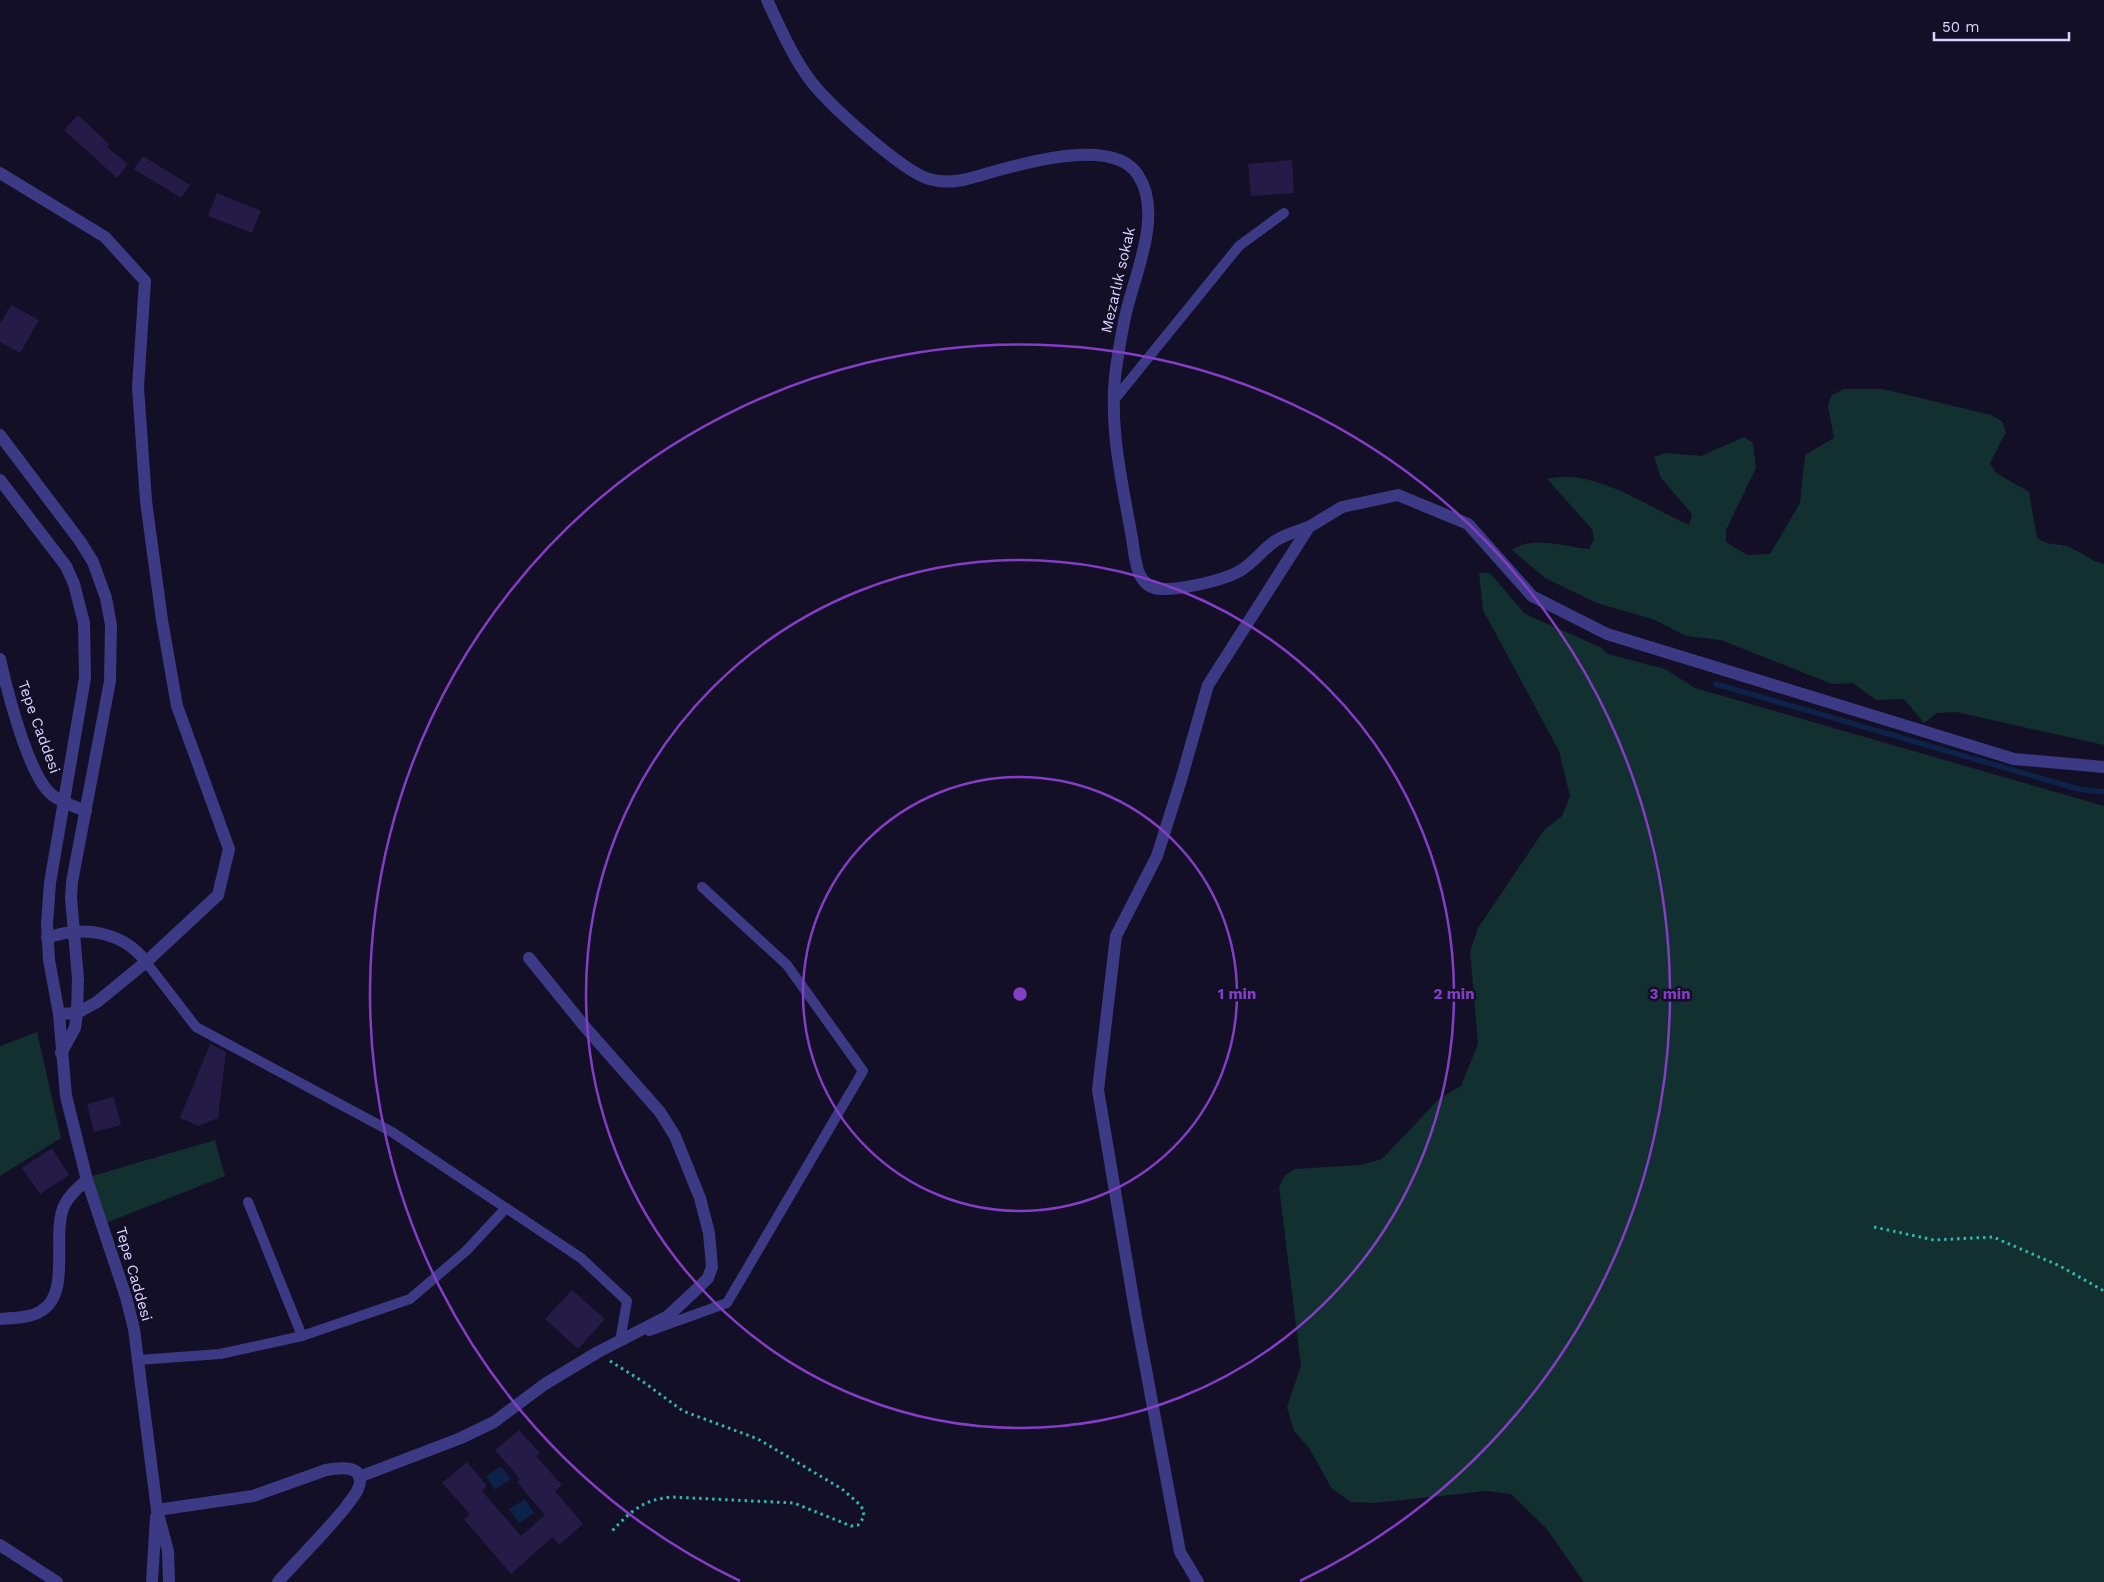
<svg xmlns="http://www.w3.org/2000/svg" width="2104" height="1582" font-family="'Work Sans',sans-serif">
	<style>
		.green { fill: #12302f }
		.water { fill: #0c2248 }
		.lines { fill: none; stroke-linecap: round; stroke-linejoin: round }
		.stream { stroke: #0c2248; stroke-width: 5.5 }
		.building { fill: #241b47 }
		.path { stroke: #2fb8b0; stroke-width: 3; stroke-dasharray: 2.5 4; stroke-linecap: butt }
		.service { stroke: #3d3a85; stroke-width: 10 }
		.minor { stroke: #3d3a85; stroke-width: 12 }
		.tertiary { stroke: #3d3a85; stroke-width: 12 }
		.ring { fill: none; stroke: #843dc5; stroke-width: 2.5 }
		.labels { text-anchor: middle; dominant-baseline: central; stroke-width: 5; stroke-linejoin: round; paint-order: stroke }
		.street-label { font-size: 15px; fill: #d9d4ff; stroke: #130f26 }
		.centre { fill: #843dc5; stroke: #130f26; stroke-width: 2.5 }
		.ring-label { font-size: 15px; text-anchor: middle; font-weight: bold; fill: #843dc5; stroke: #130f26; stroke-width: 5; stroke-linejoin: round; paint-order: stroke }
	</style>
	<rect width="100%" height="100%" fill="#130f26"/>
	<g class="green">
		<path d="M 1843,389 L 1883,389 L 1991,415 L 2002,421 L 2006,432 L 1990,463 L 1996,473 L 2029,492 L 2037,538 C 2052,548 2059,542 2071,548 C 2083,553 2091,561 2104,564 L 2104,745 L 1956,712 L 1937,713 L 1924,723 L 1904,699 L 1876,700 L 1853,683 L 1832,684 L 1721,640 L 1686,636 L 1655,620 L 1597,603 L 1545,578 L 1512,550 C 1533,535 1565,547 1589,549 L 1594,539 L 1592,529 L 1547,479 C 1593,467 1648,507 1689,525 L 1692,514 L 1661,478 L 1654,457 L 1665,453 L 1701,456 L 1744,437 L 1753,443 L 1756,468 L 1726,530 L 1726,542 L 1747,555 L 1770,554 L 1800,503 L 1805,455 L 1834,438 L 1828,406 L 1831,396 Z"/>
		<path d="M 1479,573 L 1490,573 L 1525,614 L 1600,647 L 1608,654 L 1665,669 L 1695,688 L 2104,806 L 2104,1582 L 1584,1582 L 1546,1528 L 1511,1494 L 1487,1491 L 1373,1503 L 1351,1502 L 1332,1489 L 1309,1448 L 1294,1431 L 1287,1407 L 1301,1366 L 1279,1187 L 1285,1175 L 1295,1169 L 1360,1165 L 1382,1159 L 1440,1098 L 1461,1086 L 1478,1044 L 1470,951 L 1478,928 L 1544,830 L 1562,816 L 1570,796 L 1559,751 L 1483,610 Z"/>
		<path d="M 37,1032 L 61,1138 L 0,1176 L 0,1046 Z"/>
		<path d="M 215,1140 L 225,1176 L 106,1223 L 92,1176 Z"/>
	</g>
	<g class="water">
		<path d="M 501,1466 L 511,1479 L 495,1490 L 486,1476 Z"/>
		<path d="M 525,1499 L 534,1513 L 519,1523 L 509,1509 Z"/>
	</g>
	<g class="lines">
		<path class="stream" d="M 1716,684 L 2078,789 L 2104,792"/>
	</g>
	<g class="building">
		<path d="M 78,115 L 109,144 L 107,147 L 128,164 L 117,178 L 64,130 Z"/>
		<path d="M 143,156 L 190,185 L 181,198 L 134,169 Z"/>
		<path d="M 1292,160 L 1294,193 L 1251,196 L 1248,164 Z"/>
		<path d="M 217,193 L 261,211 L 252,233 L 208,216 Z"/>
		<path d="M 11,305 L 39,320 L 20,353 L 0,342 L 0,324 Z"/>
		<path d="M 210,1044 L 226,1052 L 218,1118 L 198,1126 L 180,1118 Z"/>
		<path d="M 114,1097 L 121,1125 L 94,1132 L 87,1104 Z"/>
		<path d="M 52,1148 L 69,1175 L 40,1194 L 22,1168 Z"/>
		<path d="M 572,1290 L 605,1319 L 578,1349 L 545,1319 Z"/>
		<path d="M 519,1430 L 540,1453 L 536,1456 L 562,1485 L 555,1491 L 583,1524 L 559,1545 L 553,1537 L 511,1574 L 464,1519 L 470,1514 L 442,1483 L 467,1462 L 487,1486 L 482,1491 L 521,1536 L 545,1515 L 517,1482 L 520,1479 L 495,1450 Z"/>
	</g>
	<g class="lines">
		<g class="path">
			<path d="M 1874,1227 L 1934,1240 L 1993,1237 L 2060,1266 L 2104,1291"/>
			<path d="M 610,1361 L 642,1381 L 683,1411 L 758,1439 L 842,1489 L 857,1502 L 863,1509 L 864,1517 L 858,1525 L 851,1526 L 794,1503 L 671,1497 C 643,1500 632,1510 612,1531"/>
		</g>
		<g class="service">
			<path d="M 1114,400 L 1239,246 L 1284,213"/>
			<path d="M 146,962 L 196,1027 L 392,1132 L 581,1258 L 627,1301 L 620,1341 L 624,1340"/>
			<path d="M 248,1202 L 302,1336"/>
			<path d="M 649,1331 L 727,1303 L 863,1071 L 787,965 L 702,887"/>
			<path d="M 138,1360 L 220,1354 L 302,1336 L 410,1299 L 466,1251 L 506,1208"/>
		</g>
		<g class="minor">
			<path d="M 767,0 C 780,27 792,56 810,80 C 828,104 902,171 929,179 C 957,187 980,174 1007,168 C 1040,159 1116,140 1138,175 C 1162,211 1138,267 1128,305 C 1123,323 1120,343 1117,362 C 1107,421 1122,481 1132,538 C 1135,556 1135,587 1160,589 C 1180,590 1221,581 1238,572 C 1253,564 1262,550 1275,541 C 1286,534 1297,531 1309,527"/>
			<path d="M 0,173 L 105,237 L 145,281 L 138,387 L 146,501 L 162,620 L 177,706 L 229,849 L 218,895 L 146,962 L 97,1002 L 77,1013 L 59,1014"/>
			<path d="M 0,659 C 7,690 28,774 51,794 C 61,803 74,806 86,811"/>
			<path d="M 47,938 C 82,925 123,931 146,962"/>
			<path d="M 0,1319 C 13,1318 30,1318 41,1311 C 72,1293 51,1235 64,1206 C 69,1195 78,1188 87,1180"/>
			<path d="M 359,1477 L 461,1438 L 494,1422 L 545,1384 L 598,1352 L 668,1316 L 698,1288 L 708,1278 L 712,1267 L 709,1233 L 700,1198 L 675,1136 L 660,1112 L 585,1027 L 529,958"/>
			<path d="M 157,1510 L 253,1496 L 326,1470 C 341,1467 368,1465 358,1489 C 355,1496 349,1502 345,1508 C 324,1534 300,1557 278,1582"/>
			<path d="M 0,1545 L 57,1582"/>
			<path d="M 1198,1582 L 1180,1552 L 1136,1316 L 1098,1090 L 1116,936 L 1157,856 L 1181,780 L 1208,685 L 1309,527 L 1342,507 L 1398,495 L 1468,524 L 1532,596 L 1607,634 L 2014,759 L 2104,767"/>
		</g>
		<g class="tertiary">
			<path d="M 0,435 L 80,541 L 93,562 L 106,598 L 111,625 L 110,681 L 72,882 L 71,898 L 78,979 L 77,1013 L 75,1028 L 61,1053"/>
			<path d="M 0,480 L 66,566 L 74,584 L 84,623 L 85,678 L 50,883 L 47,924 L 49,960 L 59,1014 L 66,1096 L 87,1180 L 126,1297 L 134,1329 L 157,1510 L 168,1551 L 169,1582"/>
			<path d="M 152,1582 L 156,1517"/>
		</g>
	</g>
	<g class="ring">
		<circle cx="1020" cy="994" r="217"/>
		<circle cx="1020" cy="994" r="434"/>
		<path d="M740 1581A650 650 0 1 1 1300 1581"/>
	</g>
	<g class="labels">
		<g class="street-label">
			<text transform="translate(1118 280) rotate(-77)">Mezarlık sokak</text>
			<text transform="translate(39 727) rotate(70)">Tepe Caddesi</text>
			<text transform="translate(134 1274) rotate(74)">Tepe Caddesi</text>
		</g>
	</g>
	<circle cx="1020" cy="994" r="8" class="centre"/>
	<g class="ring-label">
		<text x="1237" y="999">1 min</text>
		<text x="1454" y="999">2 min</text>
		<text x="1670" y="999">3 min</text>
	</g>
	<path d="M1934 32v8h135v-8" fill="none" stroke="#d9d4ff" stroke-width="2.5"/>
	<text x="1942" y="32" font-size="15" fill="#d9d4ff" stroke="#130f26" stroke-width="4" paint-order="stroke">50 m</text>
</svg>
